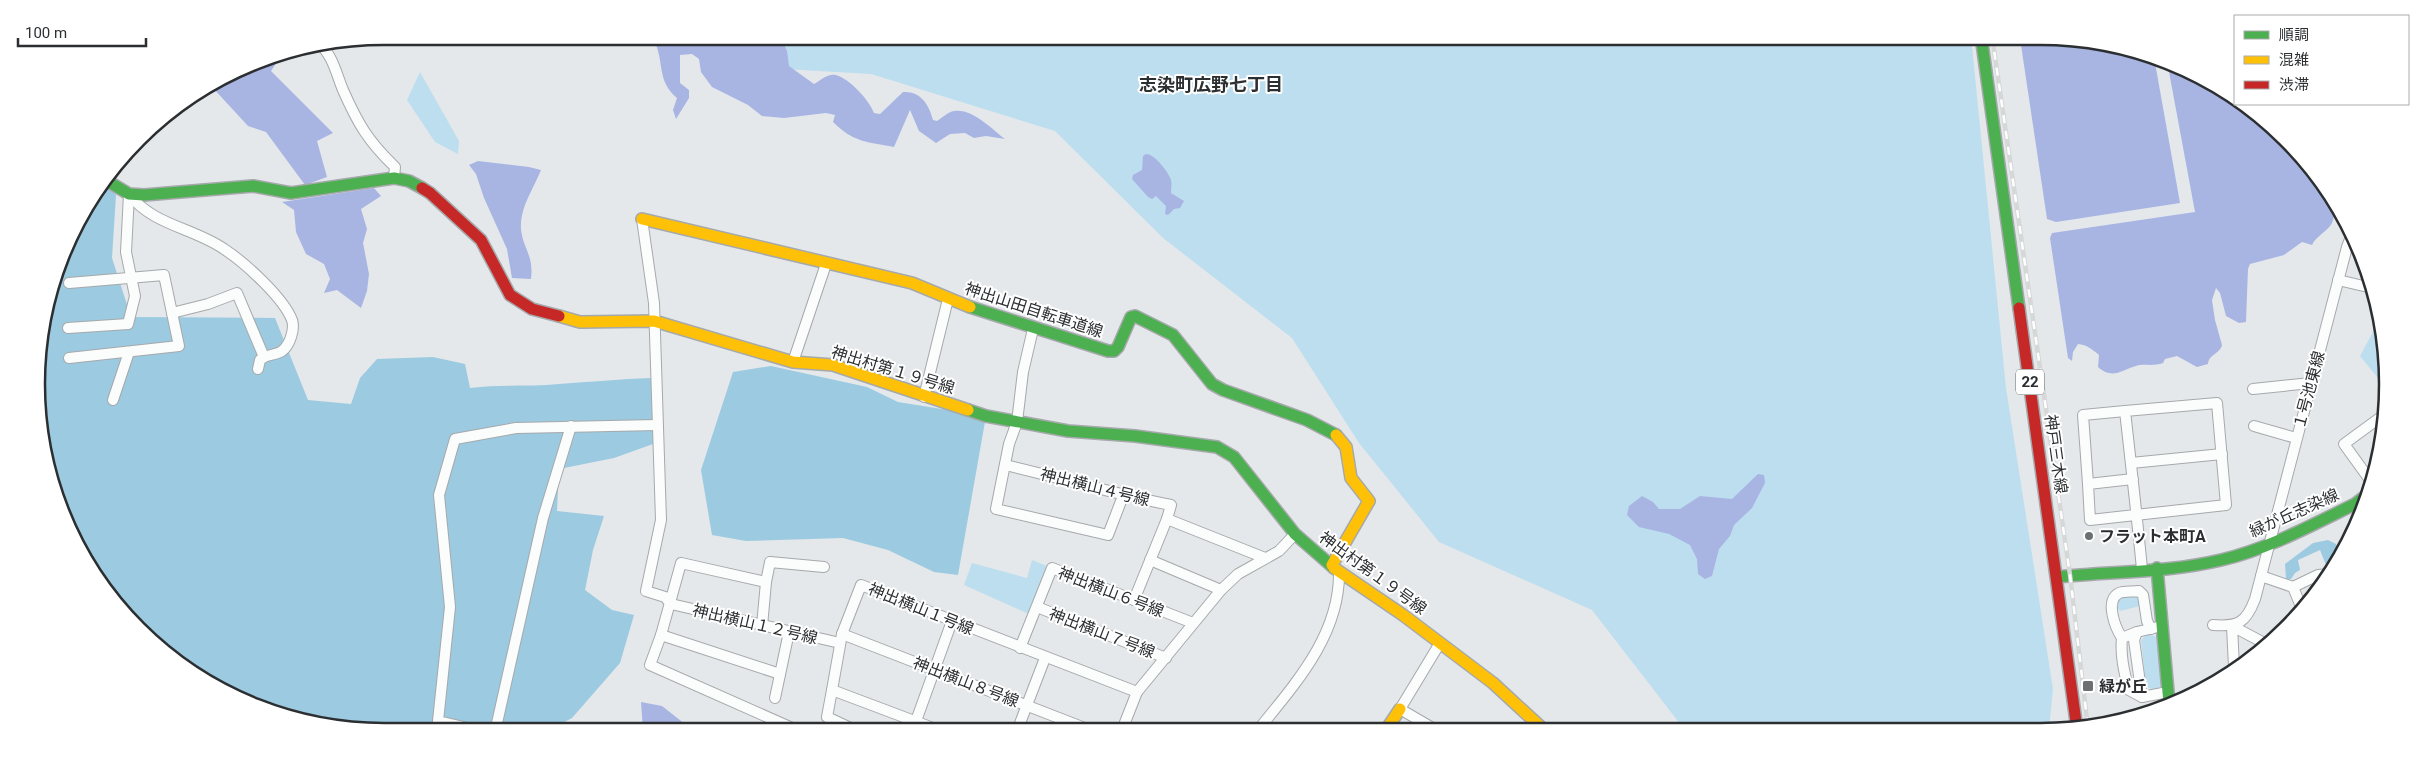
<svg xmlns="http://www.w3.org/2000/svg" width="2424" height="768" font-family="Roboto,'Noto Sans JP',sans-serif">
	<style>
		.green { fill: #bddeef }
		.forest { fill: #9ccae0 }
		.water { fill: #a8b5e3 }
		.lines { fill: none; stroke-linecap: round; stroke-linejoin: round }
		.street-casing { stroke: #a6a9ab; stroke-width: 12 }
		.fast-casing { stroke: #a6a9ab; stroke-width: 14 }
		.slow-casing { stroke: #a6a9ab; stroke-width: 14 }
		.jam-casing { stroke: #a6a9ab; stroke-width: 14 }
		.street { stroke: #fbfcfc; stroke-width: 10 }
		.fast { stroke: #4caf50; stroke-width: 11 }
		.slow { stroke: #ffc107; stroke-width: 11 }
		.jam { stroke: #c62828; stroke-width: 11 }
		.rail-casing { stroke: #d6d7d7; stroke-width: 4.5 }
		.rail { stroke: #fff; stroke-width: 2.5; stroke-dasharray: 8; stroke-linecap: butt }
		.poi-dot { fill: #6c7072; stroke: #fff; stroke-width: 2 }
		.labels { text-anchor: middle; dominant-baseline: central; stroke-width: 4; stroke-linejoin: round; paint-order: stroke }
		.shield { fill: #fff; stroke: #6b6d6f; stroke-width: 1 }
		.shield-label { font-size: 15px; font-weight: bold; fill: #2c2f31 }
		.street-label { font-size: 16px; fill: #2c2f31; stroke: #fff }
		.poi-label { font-size: 16px; font-weight: bold; fill: #2c2f31; stroke: #fff; text-anchor: start }
		.neighbourhood-label { font-size: 18px; font-weight: bold; fill: #2c2f31; stroke: #fff }
		.rim { fill: none; stroke: #2c2f31; stroke-width: 2.5 }
	</style>
	<rect width="100%" height="100%" fill="#e4e8eb"/>
	<g class="green">
		<path d="M 760,36 L 1971,36 L 2006,388 L 2053,689 L 2049,729 L 1684,729 L 1592,610 L 1439,542 L 1359,443 L 1292,338 L 1163,238 L 1055,131 L 871,74 L 784,69 Z"/>
		<path d="M 420,72 L 459,141 L 458,154 L 435,142 L 407,100 Z"/>
		<path d="M 2381,317 L 2388,384 L 2387,389 L 2360,356 Z"/>
		<path d="M 1032,560 L 1047,566 L 1031,615 L 964,585 L 972,563 L 1027,578 Z"/>
		<path d="M 2121,596 L 2137,596 L 2140,606 L 2120,611 L 2116,606 L 2117,599 Z"/>
		<path d="M 2148,633 L 2158,638 L 2161,686 C 2155,691 2152,690 2146,686 L 2141,640 Z"/>
	</g>
	<g class="forest">
		<path d="M 102,183 L 110,187 L 116,195 L 112,258 L 131,317 L 275,318 L 308,400 L 351,404 L 360,378 L 377,359 L 433,357 L 465,364 L 470,388 C 500,384 529,387 559,384 C 590,382 620,379 651,378 L 653,444 L 614,458 L 559,469 L 557,511 L 604,516 L 593,550 L 585,590 L 612,610 L 634,615 L 620,663 L 572,718 L 547,731 L 384,732 L 316,725 L 251,705 L 191,673 L 138,630 L 95,577 L 48,474 L 37,406 L 39,339 L 72,230 Z"/>
		<path d="M 771,366 L 867,387 L 898,402 L 986,416 L 958,575 L 934,572 L 888,550 L 843,538 L 746,541 L 712,535 L 701,470 L 733,372 Z"/>
		<path d="M 2328,540 L 2336,544 L 2342,557 L 2332,569 L 2328,570 L 2320,550 L 2298,560 L 2300,570 L 2295,573 L 2291,579 L 2286,579 L 2285,564 L 2313,543 Z"/>
	</g>
	<g class="water">
		<path d="M 636,36 L 780,36 L 787,51 L 789,66 L 814,84 C 821,80 828,73 836,75 C 850,79 869,100 874,113 L 880,114 L 903,92 C 921,91 929,105 933,120 L 937,121 C 942,118 948,112 954,111 C 972,108 992,129 1005,139 L 986,136 L 974,138 L 965,133 L 950,134 L 936,143 L 919,131 L 910,110 L 894,147 C 867,142 853,142 833,122 L 835,115 L 826,113 L 784,118 L 762,116 L 748,105 L 712,87 L 701,72 L 699,59 L 692,54 L 680,55 L 680,83 L 689,90 L 689,98 L 676,119 L 673,110 L 677,98 C 656,80 665,63 654,40 Z"/>
		<path d="M 2040,36 L 2108,43 L 2154,57 L 2180,203 L 2056,222 L 2047,219 L 2021,45 L 2025,40 Z"/>
		<path d="M 283,53 L 271,71 L 333,133 L 317,141 L 327,177 L 305,185 L 266,132 L 248,126 L 212,87 L 251,63 Z"/>
		<path d="M 2167,61 L 2233,95 L 2235,104 L 2244,104 C 2281,134 2315,165 2338,208 C 2334,213 2334,218 2332,223 C 2327,232 2316,236 2312,245 L 2302,242 L 2284,255 L 2250,264 L 2248,269 L 2246,322 L 2239,323 L 2226,316 L 2220,293 L 2216,288 L 2212,300 L 2215,320 L 2222,345 C 2220,354 2209,354 2208,364 L 2197,367 L 2177,356 L 2165,359 L 2163,363 C 2152,367 2144,363 2136,366 C 2121,370 2113,380 2098,367 L 2099,355 C 2092,349 2087,345 2078,344 L 2073,352 L 2072,361 L 2068,358 L 2050,238 L 2052,233 L 2195,212 Z"/>
		<path d="M 1146,154 C 1155,154 1169,173 1171,180 C 1172,184 1171,189 1171,193 L 1184,201 L 1180,208 L 1174,209 L 1168,215 L 1165,214 L 1166,206 L 1156,196 L 1152,199 L 1148,197 L 1132,179 L 1133,175 L 1142,170 L 1143,156 Z"/>
		<path d="M 478,161 L 529,167 L 541,170 C 533,190 520,207 521,229 C 523,249 534,255 531,279 L 512,278 L 507,249 L 484,198 L 476,174 L 469,165 Z"/>
		<path d="M 374,188 L 381,196 L 361,209 L 367,229 L 363,243 L 369,274 L 367,291 L 361,308 L 337,290 L 324,293 L 330,279 L 324,264 L 306,254 L 296,232 L 294,210 L 282,202 Z"/>
		<path d="M 1758,474 L 1764,475 L 1765,483 L 1752,508 L 1734,525 L 1730,536 L 1719,549 L 1712,576 L 1705,579 L 1698,574 L 1697,559 L 1690,545 L 1669,534 L 1639,527 L 1627,515 L 1629,506 L 1642,496 L 1653,502 L 1659,509 L 1680,509 L 1700,496 L 1732,499 Z"/>
		<path d="M 641,702 L 662,706 L 690,728 L 699,731 L 643,731 Z"/>
	</g>
	<g class="lines">
		<g class="street-casing">
			<g id="street">
				<path d="M 319,43 C 333,56 336,73 343,90 C 358,124 368,141 395,167 L 394,178"/>
				<path d="M 129,194 C 152,225 194,228 224,249 C 244,262 283,297 292,320 C 295,329 290,345 282,351 C 278,354 269,355 264,357"/>
				<path d="M 642,219 L 654,303 L 661,520 L 646,591 L 665,597 L 671,604 L 840,643"/>
				<path d="M 2338,280 L 2372,288"/>
				<path d="M 172,313 L 208,304 L 237,293 L 264,357 L 260,360 L 258,369"/>
				<path d="M 68,328 L 128,324 L 135,296 L 126,252 L 129,194"/>
				<path d="M 1033,329 L 1023,372 L 1017,422 L 1009,444 L 996,509 L 1108,535 L 1123,496"/>
				<path d="M 69,358 L 179,346 L 164,275 L 69,283"/>
				<path d="M 793,362 L 826,264"/>
				<path d="M 2253,389 L 2311,383"/>
				<path d="M 924,397 L 948,299"/>
				<path d="M 113,400 L 129,352"/>
				<path d="M 2254,426 L 2296,438"/>
				<path d="M 2131,463 L 2222,454"/>
				<path d="M 1005,465 C 1061,478 1115,494 1171,505 L 1167,519"/>
				<path d="M 2133,479 L 2088,484 L 2090,520 L 2226,505 L 2217,403 L 2125,411 C 2131,464 2137,517 2142,569"/>
				<path d="M 2370,480 L 2344,444 L 2385,414"/>
				<path d="M 2088,484 L 2083,415 L 2125,411"/>
				<path d="M 1150,560 L 1221,590"/>
				<path d="M 2261,576 L 2293,587 L 2302,609"/>
				<path d="M 766,582 L 770,562 L 824,567"/>
				<path d="M 2293,587 L 2318,575 L 2329,574"/>
				<path d="M 1134,600 L 1167,519 L 1265,558"/>
				<path d="M 1037,607 L 1166,658"/>
				<path d="M 2213,625 C 2238,627 2246,623 2255,599 L 2347,247 L 2352,234"/>
				<path d="M 762,626 L 766,582 L 681,563 L 661,635 L 650,665 L 799,731"/>
				<path d="M 2162,626 L 2137,632 L 2122,638 C 2120,656 2124,673 2129,690 L 2142,697 L 2168,692"/>
				<path d="M 2137,632 L 2134,640 L 2142,697"/>
				<path d="M 842,634 L 1090,730"/>
				<path d="M 661,635 L 780,674"/>
				<path d="M 2122,638 C 2116,629 2104,601 2119,593 C 2124,591 2133,592 2139,591 L 2143,595 L 2147,621 L 2151,629"/>
				<path d="M 1020,648 L 1052,568 L 1193,623"/>
				<path d="M 2234,667 L 2232,626 L 2266,644"/>
				<path d="M 832,690 L 827,717 L 857,731"/>
				<path d="M 775,698 L 789,632"/>
				<path d="M 916,721 L 952,621"/>
				<path d="M 1122,730 L 1137,692 L 1221,590 L 1238,574 L 1279,551 L 1295,534"/>
				<path d="M 1258,730 C 1295,684 1340,635 1339,572"/>
				<path d="M 1436,730 L 1400,709 L 1440,643"/>
				<path d="M 941,731 L 832,690 L 842,634 L 861,585 L 1137,692"/>
				<path d="M 1017,731 L 1045,658"/>
				<path d="M 485,732 L 438,721 L 450,607 L 439,495 L 455,439 L 516,428 L 657,425"/>
				<path d="M 495,732 L 543,518 L 571,426"/>
			</g>
		</g>
		<g class="fast-casing">
			<g id="fast">
				<path d="M 1981,36 L 2019,308"/>
				<path d="M 104,179 L 129,194 L 144,195 L 253,186 L 291,193 L 394,178 L 409,181 L 422,188"/>
				<path d="M 970,307 L 1108,351 L 1114,351 L 1118,347 L 1131,317 L 1135,316 L 1173,335 L 1212,384 L 1223,390 L 1307,420 L 1336,435"/>
				<path d="M 968,410 L 986,416 L 1068,431 L 1135,436 L 1217,447 L 1234,457 L 1295,534 L 1334,568"/>
				<path d="M 2157,568 L 2169,703"/>
				<path d="M 2057,577 C 2111,571 2167,573 2221,560 C 2268,549 2312,525 2355,504 L 2364,497"/>
			</g>
		</g>
		<g class="slow-casing">
			<g id="slow">
				<path d="M 642,219 L 912,283 L 970,307"/>
				<path d="M 559,316 L 580,322 L 654,321 L 793,362 L 833,365 L 968,410"/>
				<path d="M 1332,565 L 1369,501 L 1351,478 L 1346,447 L 1336,435"/>
				<path d="M 1334,568 L 1403,615 L 1493,683 L 1544,730"/>
				<path d="M 1386,730 L 1400,709"/>
			</g>
		</g>
		<g class="jam-casing">
			<g id="jam">
				<path d="M 422,188 L 430,193 L 481,240 L 510,295 L 532,309 L 559,316"/>
				<path d="M 2019,308 L 2077,729"/>
			</g>
		</g>
		<use href="#street" class="street"/>
		<use href="#fast" class="fast"/>
		<use href="#slow" class="slow"/>
		<use href="#jam" class="jam"/>
		<g class="rail-casing">
			<path id="rail" d="M 1992,36 L 2070,575 L 2088,728"/>
		</g>
		<use href="#rail" class="rail"/>
	</g>
	<g class="poi-dot">
		<circle cx="2089" cy="536" r="5"/>
		<rect x="2082" y="680" width="12" height="12" rx="2.5"/>
	</g>
	<g class="labels">
		<rect class="shield" x="2016" y="369.5" width="28" height="25" rx="4"/>
		<g class="shield-label">
			<text x="2030" y="382">22</text>
		</g>
		<g class="street-label">
			<text transform="translate(1034 310) rotate(18)">神出山田自転車道線</text>
			<text transform="translate(893 370) rotate(17)">神出村第１９号線</text>
			<text transform="translate(2309 390) rotate(-75)">１号池東線</text>
			<text transform="translate(2056 454) rotate(82)">神戸三木線</text>
			<text transform="translate(1095 487) rotate(14)">神出横山４号線</text>
			<text transform="translate(2294 513) rotate(-24)">緑が丘志染線</text>
			<text transform="translate(1373 573) rotate(36)">神出村第１９号線</text>
			<text transform="translate(1111 592) rotate(21)">神出横山６号線</text>
			<text transform="translate(921 609) rotate(22)">神出横山１号線</text>
			<text transform="translate(755 624) rotate(13)">神出横山１２号線</text>
			<text transform="translate(1102 633) rotate(21)">神出横山７号線</text>
			<text transform="translate(966 682) rotate(21)">神出横山８号線</text>
		</g>
		<g class="poi-label">
			<text x="2099" y="536">フラット本町A</text>
			<text x="2099" y="686">緑が丘</text>
		</g>
		<g class="neighbourhood-label">
			<text x="1211" y="84">志染町広野七丁目</text>
		</g>
	</g>
	<path d="M0 0H2424V768H0ZM384 45H2040A339 339 0 0 1 2379 384V384A339 339 0 0 1 2040 723H384A339 339 0 0 1 45 384V384A339 339 0 0 1 384 45Z" fill="#fff" fill-rule="evenodd"/>
	<path class="rim" d="M384 45H2040A339 339 0 0 1 2379 384V384A339 339 0 0 1 2040 723H384A339 339 0 0 1 45 384V384A339 339 0 0 1 384 45Z"/>
	<rect x="2234" y="15" width="175" height="90" fill="#ffffff" stroke="#abacad"/>
	<rect x="2244" y="31" width="25" height="8" fill="#4caf50" stroke="#abacad"/>
	<text x="2279" y="40" font-size="15" fill="#2c2f31">順調</text>
	<rect x="2244" y="56" width="25" height="8" fill="#ffc107" stroke="#abacad"/>
	<text x="2279" y="65" font-size="15" fill="#2c2f31">混雑</text>
	<rect x="2244" y="81" width="25" height="8" fill="#c62828" stroke="#abacad"/>
	<text x="2279" y="90" font-size="15" fill="#2c2f31">渋滞</text>
	<path d="M18 38v8h128v-8" fill="none" stroke="#2c2f31" stroke-width="2.5"/>
	<text x="25" y="38" font-size="15" fill="#2c2f31" stroke="#ffffff" stroke-width="4" paint-order="stroke">100 m</text>
</svg>
